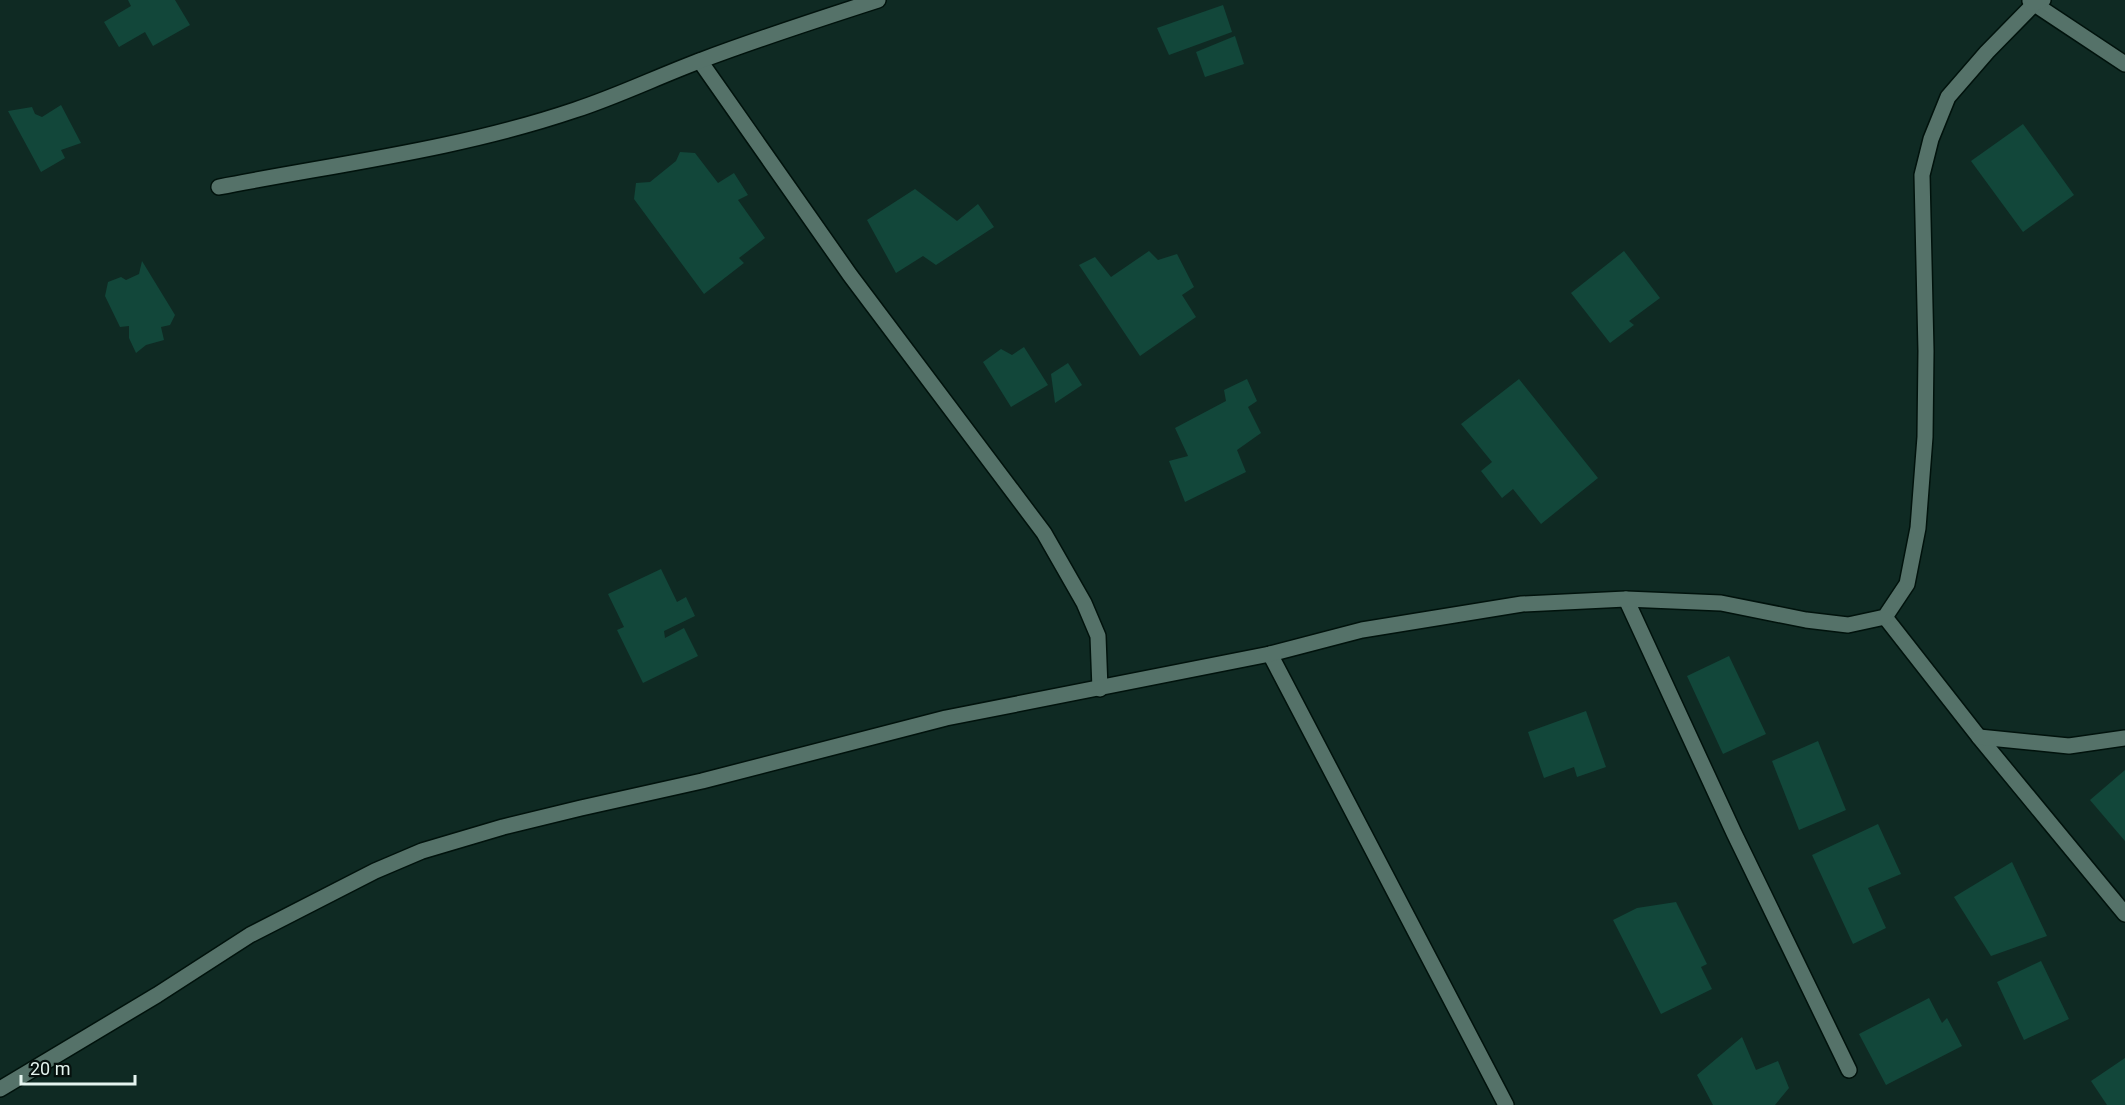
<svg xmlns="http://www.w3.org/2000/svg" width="2125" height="1105" font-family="Roboto,sans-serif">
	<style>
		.building { fill: #12473a }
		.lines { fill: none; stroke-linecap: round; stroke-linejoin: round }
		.minor-casing { stroke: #00120c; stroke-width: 18 }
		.minor { stroke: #557269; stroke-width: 15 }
	</style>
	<rect width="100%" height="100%" fill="#0f2a23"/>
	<g class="building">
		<path d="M 128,0 L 175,0 L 190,25 L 153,46 L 145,32 L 119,47 L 104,22 L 131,6 Z"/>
		<path d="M 1223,5 L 1232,32 L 1169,55 L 1157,28 Z"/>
		<path d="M 1235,36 L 1244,64 L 1205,77 L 1196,52 Z"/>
		<path d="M 61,105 L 81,143 L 61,150 L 65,158 L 41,172 L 8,111 L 32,107 L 35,114 L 42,117 Z"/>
		<path d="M 2023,124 L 2074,195 L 2023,232 L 1971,161 Z"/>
		<path d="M 680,152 L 695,153 L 718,183 L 734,173 L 748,195 L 738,200 L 765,238 L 739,258 L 744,263 L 704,294 L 634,199 L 636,183 L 650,182 L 676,161 Z"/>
		<path d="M 915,189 L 957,221 L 978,204 L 994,227 L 936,265 L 923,256 L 896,273 L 867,220 Z"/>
		<path d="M 1149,251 L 1158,260 L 1177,254 L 1194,287 L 1182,295 L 1196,317 L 1140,356 L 1079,265 L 1095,257 L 1111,277 Z"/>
		<path d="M 1624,251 L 1660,298 L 1629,321 L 1634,325 L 1610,343 L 1571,293 Z"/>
		<path d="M 142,261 L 175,315 L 170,325 L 161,327 L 164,340 L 146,345 L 136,353 L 129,338 L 129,326 L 120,327 L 105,296 L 108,282 L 121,277 L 126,280 L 139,274 Z"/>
		<path d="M 1024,347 L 1048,385 L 1011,407 L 983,362 L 1001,349 L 1012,355 Z"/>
		<path d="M 1068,363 L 1082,385 L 1055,403 L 1051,374 Z"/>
		<path d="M 1247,379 L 1257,401 L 1248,407 L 1261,433 L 1237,450 L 1246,472 L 1185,502 L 1169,461 L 1188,456 L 1175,428 L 1226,401 L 1224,390 Z"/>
		<path d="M 1519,379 L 1598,478 L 1541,524 L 1513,489 L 1502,498 L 1481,471 L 1492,462 L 1461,424 Z"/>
		<path d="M 661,569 L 677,602 L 686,597 L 695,616 L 664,631 L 665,638 L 684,628 L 698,656 L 643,683 L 617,630 L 624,627 L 608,594 Z"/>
		<path d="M 1729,656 L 1766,734 L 1723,754 L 1687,676 Z"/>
		<path d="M 1586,711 L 1606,767 L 1577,777 L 1574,767 L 1544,778 L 1528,732 Z"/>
		<path d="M 1818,741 L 1846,810 L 1799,830 L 1772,761 Z"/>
		<path d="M 2125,770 L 2125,841 L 2090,800 Z"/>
		<path d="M 1878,824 L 1901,874 L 1868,888 L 1886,928 L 1853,944 L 1812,855 Z"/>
		<path d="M 2012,862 L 2047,936 L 1991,956 L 1954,897 Z"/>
		<path d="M 1676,902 L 1707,964 L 1701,967 L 1712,989 L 1661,1014 L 1613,920 L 1637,908 Z"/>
		<path d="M 2041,961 L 2069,1019 L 2024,1040 L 1997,982 Z"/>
		<path d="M 1929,998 L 1942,1023 L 1947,1018 L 1962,1046 L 1886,1085 L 1859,1034 Z"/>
		<path d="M 1742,1037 L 1756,1070 L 1778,1061 L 1789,1088 L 1775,1105 L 1713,1105 L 1697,1075 Z"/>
		<path d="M 2125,1058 L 2125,1105 L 2107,1105 L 2091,1081 Z"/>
	</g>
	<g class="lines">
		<g class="minor-casing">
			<g id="minor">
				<path d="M 2030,1 L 2125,64"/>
				<path d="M 700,61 L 850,275 L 1044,533 L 1084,603 L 1098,636 L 1100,689"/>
				<path d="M 219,187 C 337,164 460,149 575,110 C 618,96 659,76 702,60 C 760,38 819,19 878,0"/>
				<path d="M 1626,599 L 1734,833 L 1849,1070"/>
				<path d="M 1885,617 L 1979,737 L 2125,914"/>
				<path d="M 1270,654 L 1506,1105"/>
				<path d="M 1979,737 L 2069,746 L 2125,738"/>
				<path d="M 0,1089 L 157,995 L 250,935 L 375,871 L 422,851 L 503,827 L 581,808 L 702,781 L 946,718 L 1270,654 L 1362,630 L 1522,604 L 1626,599 L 1721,603 L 1806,620 L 1848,625 L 1885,617 L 1907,584 L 1918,528 L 1925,437 L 1926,351 L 1922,175 L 1931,139 L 1948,97 L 1987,52 L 2035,3 L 2043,0"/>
			</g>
		</g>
		<use href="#minor" class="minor"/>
	</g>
	<path d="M21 1075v9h114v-9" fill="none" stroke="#e5f4ef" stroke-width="3"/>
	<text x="30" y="1075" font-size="18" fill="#e5f4ef" stroke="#06100d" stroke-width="4.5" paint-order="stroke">20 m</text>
</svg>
